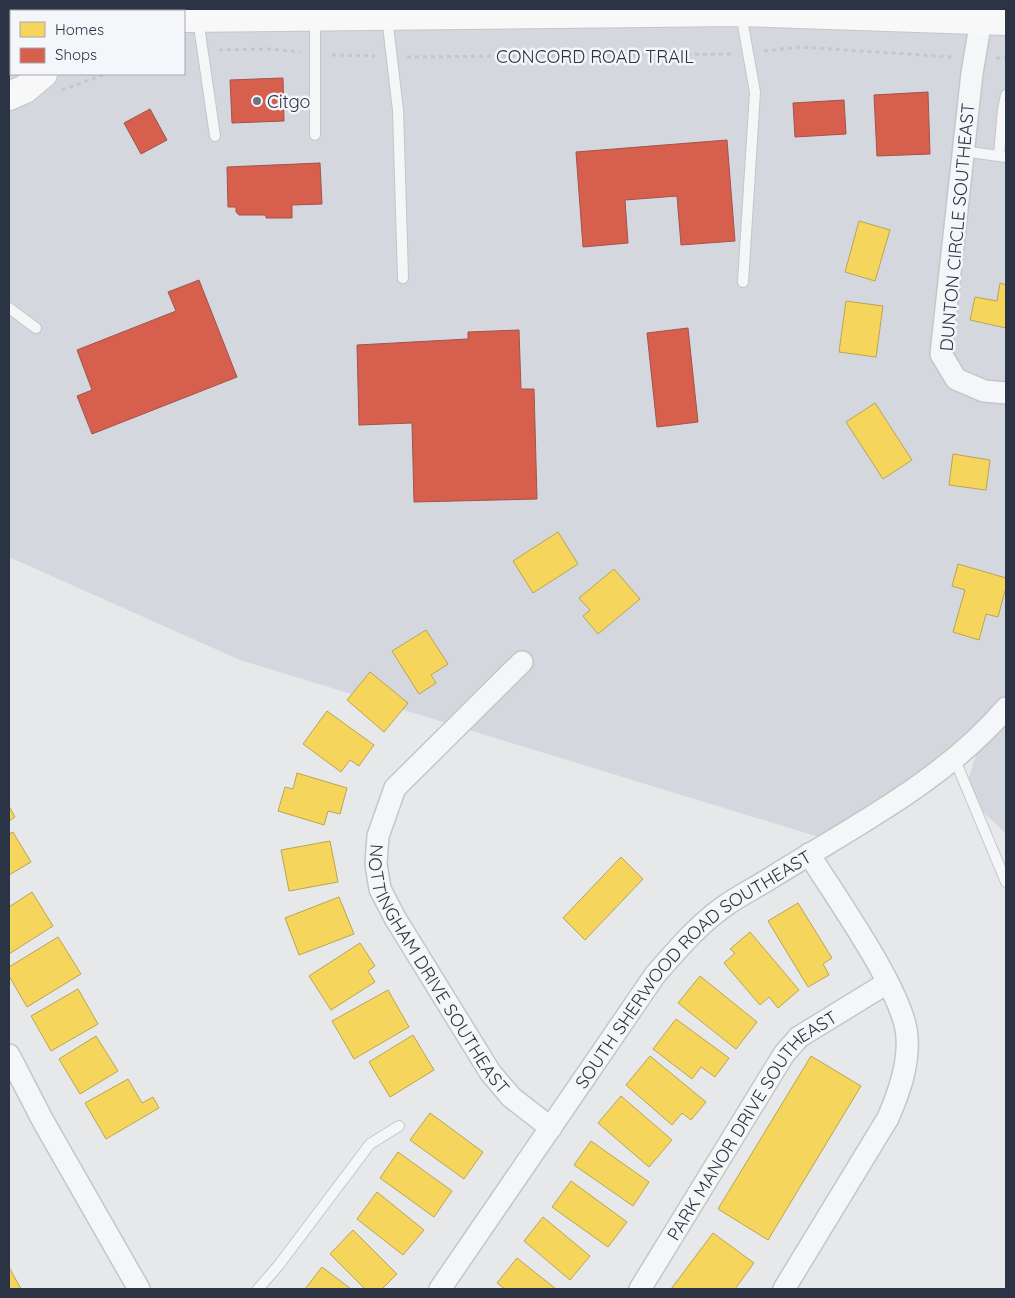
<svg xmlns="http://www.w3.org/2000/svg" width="1015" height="1298" font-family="Quicksand,sans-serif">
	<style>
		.built { fill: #d4d7dd; fill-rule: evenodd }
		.homes { fill: #f6d55c; stroke: #b9a555 }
		.shops { fill: #d6604d; stroke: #a3534b }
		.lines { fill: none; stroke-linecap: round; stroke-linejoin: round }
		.lane-casing { stroke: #c4c6c8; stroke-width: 12 }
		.street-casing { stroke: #c4c6c8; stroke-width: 24 }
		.secondary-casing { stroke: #c4c6c8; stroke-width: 30 }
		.path { stroke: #c5c6ca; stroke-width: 3; stroke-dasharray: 4 4; stroke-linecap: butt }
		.lane { stroke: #f5f6f7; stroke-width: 10 }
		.street { stroke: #f5f6f7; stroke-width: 21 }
		.secondary { stroke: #f8f8f8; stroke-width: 28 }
		.poi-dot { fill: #6c737f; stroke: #f4f6f9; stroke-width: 2 }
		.labels { text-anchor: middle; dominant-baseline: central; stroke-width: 5; stroke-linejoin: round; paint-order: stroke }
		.street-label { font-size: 18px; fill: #2b3445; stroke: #f4f6f9 }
		.poi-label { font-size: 18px; fill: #2b3445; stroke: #f4f6f9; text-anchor: start }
	</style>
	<rect width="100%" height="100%" fill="#e6e8ea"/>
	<path class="built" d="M 9,9 L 585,9 L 1006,17 L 1006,834 L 964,793 L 981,740 L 842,844 L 240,660 L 9,557 ZM 11,11 L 184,11 L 184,74 L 11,74 Z"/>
	<g class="homes">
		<path d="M 859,221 L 890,230 L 875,281 L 845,272 Z"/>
		<path d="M 1000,283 L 1006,285 L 1006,328 L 970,320 L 975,297 L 997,301 Z"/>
		<path d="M 846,301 L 883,306 L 876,357 L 839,352 Z"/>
		<path d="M 875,403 L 912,460 L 883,479 L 846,422 Z"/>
		<path d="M 953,454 L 990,460 L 986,490 L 949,485 Z"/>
		<path d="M 558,532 L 578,564 L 533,593 L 513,561 Z"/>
		<path d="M 958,564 L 1006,578 L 1006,587 L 998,617 L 986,614 L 979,640 L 953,632 L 965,590 L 952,586 Z"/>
		<path d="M 614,569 L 640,599 L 598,634 L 583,616 L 590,610 L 579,598 Z"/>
		<path d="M 426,630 L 448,664 L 431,675 L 436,683 L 419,694 L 392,651 Z"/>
		<path d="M 370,672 L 408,703 L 384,732 L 347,700 Z"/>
		<path d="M 327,711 L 374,745 L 359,766 L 350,760 L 341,772 L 303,744 Z"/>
		<path d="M 297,773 L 347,788 L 340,814 L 328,811 L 324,825 L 278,811 L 285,787 L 293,789 Z"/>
		<path d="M 9,806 L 15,817 L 9,821 Z"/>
		<path d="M 13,832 L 31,862 L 9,875 L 9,834 Z"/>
		<path d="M 330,841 L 338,882 L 289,891 L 281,850 Z"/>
		<path d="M 621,857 L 643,879 L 585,940 L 563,918 Z"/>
		<path d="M 32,892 L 53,926 L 9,954 L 9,907 Z"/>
		<path d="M 339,897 L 354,934 L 299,955 L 285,918 Z"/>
		<path d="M 798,903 L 832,958 L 823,964 L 829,975 L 808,987 L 768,921 Z"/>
		<path d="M 750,932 L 799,990 L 778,1008 L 769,997 L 760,1005 L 724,963 L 735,953 L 730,949 Z"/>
		<path d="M 58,937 L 81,974 L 27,1007 L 9,976 L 9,967 Z"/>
		<path d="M 360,943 L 375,966 L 368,971 L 375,982 L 331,1010 L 309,976 Z"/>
		<path d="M 700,976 L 757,1022 L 736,1049 L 678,1003 Z"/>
		<path d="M 78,989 L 98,1024 L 51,1051 L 31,1016 Z"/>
		<path d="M 388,990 L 409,1027 L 354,1059 L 332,1021 Z"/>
		<path d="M 676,1019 L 729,1058 L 715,1077 L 701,1067 L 692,1079 L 653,1049 Z"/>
		<path d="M 413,1035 L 434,1070 L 390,1097 L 369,1062 Z"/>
		<path d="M 96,1036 L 118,1071 L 80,1094 L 59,1059 Z"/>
		<path d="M 650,1056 L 706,1102 L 691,1120 L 682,1113 L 672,1125 L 626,1085 Z"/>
		<path d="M 811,1056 L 861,1086 L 768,1240 L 718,1209 Z"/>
		<path d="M 128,1079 L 142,1103 L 153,1097 L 159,1108 L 106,1139 L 85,1103 Z"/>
		<path d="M 621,1096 L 672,1140 L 649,1167 L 598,1123 Z"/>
		<path d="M 430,1113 L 483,1152 L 464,1179 L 410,1140 Z"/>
		<path d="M 591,1141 L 649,1182 L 633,1206 L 574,1165 Z"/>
		<path d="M 398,1152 L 452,1191 L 434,1217 L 380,1178 Z"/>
		<path d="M 571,1181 L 627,1222 L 608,1247 L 552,1207 Z"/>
		<path d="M 377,1192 L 424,1230 L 403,1255 L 357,1219 Z"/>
		<path d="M 543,1217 L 590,1256 L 570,1280 L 524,1241 Z"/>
		<path d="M 353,1230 L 397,1274 L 382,1289 L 365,1289 L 330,1254 Z"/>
		<path d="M 713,1233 L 754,1263 L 735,1289 L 671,1289 Z"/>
		<path d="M 517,1258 L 556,1289 L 505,1289 L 497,1283 Z"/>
		<path d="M 9,1267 L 21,1289 L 9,1289 Z"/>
		<path d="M 322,1267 L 351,1289 L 305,1289 Z"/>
	</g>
	<g class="shops">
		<path d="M 283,78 L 284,121 L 232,123 L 230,80 Z"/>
		<path d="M 928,92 L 930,154 L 877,156 L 874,95 Z"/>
		<path d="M 844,100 L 846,134 L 795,137 L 793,103 Z"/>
		<path d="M 150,109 L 167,140 L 141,154 L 124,123 Z"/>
		<path d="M 727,140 L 735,241 L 681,245 L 677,196 L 625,200 L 628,243 L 583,247 L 576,152 Z"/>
		<path d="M 320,163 L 322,204 L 292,205 L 292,218 L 266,218 L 266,215 L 239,215 L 236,212 L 236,207 L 228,207 L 227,167 Z"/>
		<path d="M 199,280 L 237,377 L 92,434 L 77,396 L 92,390 L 77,350 L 176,311 L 168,292 Z"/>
		<path d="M 688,328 L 698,422 L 657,427 L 647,333 Z"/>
		<path d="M 519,330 L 521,389 L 534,389 L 537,499 L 414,502 L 412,423 L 359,425 L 357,345 L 468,339 L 468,332 Z"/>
	</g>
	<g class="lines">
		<g class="lane-casing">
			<g id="lane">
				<path d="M 44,9 L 44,11"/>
				<path d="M 146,9 L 146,11"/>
				<path d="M 741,14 L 755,92 L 743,282"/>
				<path d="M 387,17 L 398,110 L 403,278"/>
				<path d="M 198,19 L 215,136"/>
				<path d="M 315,19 L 315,135"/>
				<path d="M 963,151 L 1006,157"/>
				<path d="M 999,155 L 1003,109 L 1006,95"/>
				<path d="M 9,308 L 36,328"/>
				<path d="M 955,760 L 1006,882"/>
				<path d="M 258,1289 L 278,1266 L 370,1144 L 399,1126"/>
			</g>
		</g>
		<g class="street-casing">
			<g id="street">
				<path d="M 981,20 L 972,73 L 941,354 L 956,379 L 984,391 L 1006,393"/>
				<path id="s1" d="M 522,662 L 395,788 L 378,836 L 376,864 L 380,889 L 395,918 L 490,1072 L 511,1097 L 551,1128"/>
				<path d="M 9,1055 L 43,1121 L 139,1289"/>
				<path id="s2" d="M 440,1289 L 655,975 C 676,951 696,927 722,908 C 738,896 757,887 774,876 C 853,827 945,780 1006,708"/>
				<path id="s3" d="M 640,1289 L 784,1054 L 799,1037 L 887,983"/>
				<path d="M 784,1289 L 888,1118 C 899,1093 909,1065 907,1037 C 905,993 834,895 809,854"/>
			</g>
		</g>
		<g class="secondary-casing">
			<g id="secondary">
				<path d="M 184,18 L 741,12 L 1006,21"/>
				<path d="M 9,22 L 11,21"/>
				<path d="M 9,96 L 25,89 L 43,74"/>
			</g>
		</g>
		<g class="path">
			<path d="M 219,50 L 269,49 L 300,52"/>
			<path d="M 764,51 L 800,47 L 952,57"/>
			<path d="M 332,55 L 375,56"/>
			<path d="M 407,57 L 733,54"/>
			<path d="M 996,58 L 1006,58"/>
			<path d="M 62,90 L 106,74"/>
		</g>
		<use href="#lane" class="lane"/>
		<use href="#street" class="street"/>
		<use href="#secondary" class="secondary"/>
	</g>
	<circle class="poi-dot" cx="257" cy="101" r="5"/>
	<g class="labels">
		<g class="street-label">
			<text x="595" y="56">CONCORD ROAD TRAIL</text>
			<text transform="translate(957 227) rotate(-85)">DUNTON CIRCLE SOUTHEAST</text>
			<text stroke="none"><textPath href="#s1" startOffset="380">NOTTINGHAM DRIVE SOUTHEAST</textPath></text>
			<text stroke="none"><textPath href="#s2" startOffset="412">SOUTH SHERWOOD ROAD SOUTHEAST</textPath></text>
			<text stroke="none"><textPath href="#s3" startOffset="200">PARK MANOR DRIVE SOUTHEAST</textPath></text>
		</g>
		<g class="poi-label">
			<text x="267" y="101">Citgo</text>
		</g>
	</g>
	<rect width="1015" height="1298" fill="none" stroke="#2b3445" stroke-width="20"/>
	<rect x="10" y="10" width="175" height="65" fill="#f4f6f9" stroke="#a4a8b1"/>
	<rect x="20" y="22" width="25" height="15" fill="#f6d55c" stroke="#a4a8b1"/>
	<text x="55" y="35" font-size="15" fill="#2b3445">Homes</text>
	<rect x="20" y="48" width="25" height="15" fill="#d6604d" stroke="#a4a8b1"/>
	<text x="55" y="60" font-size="15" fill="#2b3445">Shops</text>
</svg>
